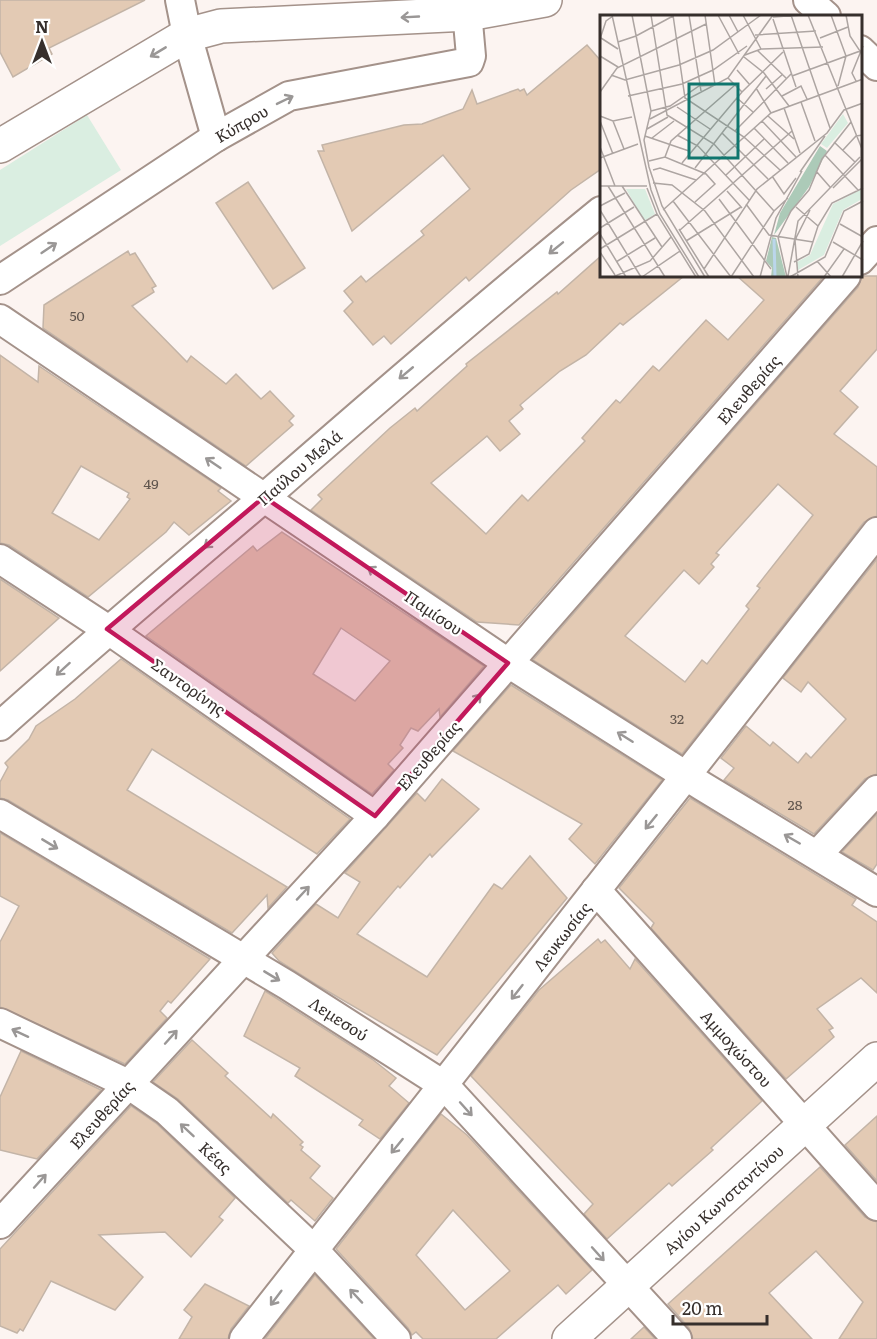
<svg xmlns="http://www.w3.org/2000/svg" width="877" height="1339" font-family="Literata,serif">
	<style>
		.green { fill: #daeee1 }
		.building { fill: #e3cab4; stroke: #c3b4a7; stroke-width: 1.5; fill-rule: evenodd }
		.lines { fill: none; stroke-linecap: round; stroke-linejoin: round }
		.street-casing { stroke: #a4928a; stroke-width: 32 }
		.secondary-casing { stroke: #a4928a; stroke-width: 36 }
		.street { stroke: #fff; stroke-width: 28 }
		.secondary { stroke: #fff; stroke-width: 33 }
		.oneway { stroke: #9a9796 }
		.marked { fill: #c2185b; fill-opacity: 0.2; stroke: #c2185b; stroke-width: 4.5; stroke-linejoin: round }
		.labels { text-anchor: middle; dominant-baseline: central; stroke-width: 4.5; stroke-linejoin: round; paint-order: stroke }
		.number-label { font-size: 14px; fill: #61564e }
		.street-label { font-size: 16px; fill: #362f2c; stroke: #fff }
		.inset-river { fill: none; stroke: #bbd6eb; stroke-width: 3 }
		.inset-road { fill: none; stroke: #ada5a2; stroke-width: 1.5 }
		.view { fill: #0f766e; fill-opacity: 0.15; stroke: #0f766e; stroke-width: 3 }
		.inset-edge { fill: none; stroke: #362f2c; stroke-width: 3 }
	</style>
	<rect width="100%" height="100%" fill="#fcf4f1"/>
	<path class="green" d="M 87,115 L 121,170 L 0,246 L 0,170 Z"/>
	<g class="building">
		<path d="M 0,0 L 145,0 L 49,48 L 52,54 L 13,77 L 0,52 Z"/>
		<path d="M 587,45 L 601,61 L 601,169 L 571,190 L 469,281 L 466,277 L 391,344 L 384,336 L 373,345 L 344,311 L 353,302 L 344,291 L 361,276 L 366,282 L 424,235 L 421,231 L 470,189 L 443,155 L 352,231 L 318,151 L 324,151 L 322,145 L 404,125 L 422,124 L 463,109 L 472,90 L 477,104 L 518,89 L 520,91 L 524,89 L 527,95 Z"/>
		<path d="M 248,182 L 305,268 L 273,289 L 216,203 Z"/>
		<path d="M 128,251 L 130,255 L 135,253 L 156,286 L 152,288 L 154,292 L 132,306 L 187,362 L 191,356 L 226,384 L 236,374 L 261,399 L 270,391 L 294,416 L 289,421 L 293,425 L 246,466 L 43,328 L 44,305 Z"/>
		<path d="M 601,256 L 601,276 L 684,276 L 623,325 L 620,323 L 586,355 L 560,371 L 520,405 L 523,409 L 509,421 L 520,434 L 500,451 L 487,436 L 431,483 L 486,534 L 522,495 L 528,501 L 585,441 L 582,438 L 616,400 L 620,403 L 653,366 L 659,371 L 706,320 L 728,340 L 764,300 L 737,276 L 824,276 L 519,625 L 477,622 L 311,510 L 322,499 L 318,495 L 390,428 L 415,408 L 417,411 L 467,366 L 466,364 L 557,292 L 558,294 Z"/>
		<path d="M 862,276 L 877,276 L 877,349 L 840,391 L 858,407 L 834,434 L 877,467 L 877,516 L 864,522 L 682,754 L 533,660 L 858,287 ZM 778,484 L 813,515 L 757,586 L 760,588 L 746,606 L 749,609 L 707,664 L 702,660 L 685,682 L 625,636 L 684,570 L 699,584 L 714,567 L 711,564 L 719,555 L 716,553 Z"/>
		<path d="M 0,355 L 38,382 L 39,366 L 221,488 L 218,491 L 231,501 L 189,535 L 174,522 L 166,532 L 88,597 L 9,545 L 0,543 ZM 81,466 L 129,493 L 127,497 L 130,499 L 99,540 L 52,513 Z"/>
		<path d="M 282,532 L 484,666 L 440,717 L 439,709 L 418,731 L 411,728 L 400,745 L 403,748 L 388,764 L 394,770 L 372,794 L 146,636 L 253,546 L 257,551 ZM 341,628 L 390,661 L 355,701 L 313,674 Z"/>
		<path d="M 877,559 L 877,774 L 865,779 L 814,834 L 724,780 L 734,768 L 721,758 L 746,726 L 770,746 L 773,742 L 798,763 L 806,753 L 811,758 L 846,719 L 808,682 L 801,692 L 783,678 Z"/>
		<path d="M 0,579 L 59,618 L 0,671 Z"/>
		<path d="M 121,659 L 350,819 L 317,854 L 152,749 L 127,790 L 287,887 L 268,908 L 267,895 L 232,933 L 8,800 L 0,798 L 0,782 L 8,767 L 5,763 L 29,739 L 36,726 L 75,699 Z"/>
		<path d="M 511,685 L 662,780 L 595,864 L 569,839 L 582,824 L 453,751 Z"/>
		<path d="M 442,779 L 479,809 L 432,857 L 430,854 L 400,888 L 398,886 L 357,934 L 427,977 L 494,884 L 502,889 L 530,856 L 567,898 L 437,1055 L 317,985 L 279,961 L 272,953 L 316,904 L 338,918 L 360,882 L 345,873 L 417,793 L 425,801 Z"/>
		<path d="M 690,798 L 856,899 L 852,905 L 877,922 L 877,993 L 861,978 L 817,1009 L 833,1028 L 829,1030 L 834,1037 L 786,1079 L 651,928 L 654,923 L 619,888 Z"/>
		<path d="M 877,814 L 877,864 L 873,870 L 842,852 Z"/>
		<path d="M 0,833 L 210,959 L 171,1003 L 168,1001 L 160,1011 L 167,1018 L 125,1064 L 0,1007 L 0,942 L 19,906 L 0,896 Z"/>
		<path d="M 598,939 L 601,943 L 605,940 L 630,969 L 635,959 L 762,1101 L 711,1148 L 713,1150 L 672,1186 L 669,1183 L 607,1239 L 584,1214 L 593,1204 L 471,1076 L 539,990 Z"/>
		<path d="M 265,991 L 372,1059 L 396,1078 L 389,1086 L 409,1103 L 380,1139 L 359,1125 L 363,1120 L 295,1076 L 300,1068 L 244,1036 Z"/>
		<path d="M 192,1040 L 228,1073 L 225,1076 L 271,1118 L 273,1114 L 303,1142 L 300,1145 L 303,1147 L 301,1150 L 320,1166 L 310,1178 L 333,1198 L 315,1221 L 291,1200 L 288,1203 L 178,1099 L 153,1082 Z"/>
		<path d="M 21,1051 L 101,1090 L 37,1159 L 0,1150 L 0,1097 Z"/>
		<path d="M 131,1106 L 157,1124 L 235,1198 L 219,1217 L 223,1220 L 191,1257 L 165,1232 L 99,1235 L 143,1277 L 115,1310 L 51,1281 L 23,1331 L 20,1329 L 17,1333 L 0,1326 L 0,1249 Z"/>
		<path d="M 441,1114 L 467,1135 L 592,1270 L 566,1294 L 558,1285 L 496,1339 L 423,1339 L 416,1332 L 412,1335 L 408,1328 L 336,1249 ZM 453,1210 L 510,1271 L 465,1310 L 416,1255 Z"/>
		<path d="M 877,1116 L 877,1181 L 845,1145 Z"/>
		<path d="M 820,1167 L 865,1217 L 877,1222 L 877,1339 L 839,1339 L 863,1302 L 816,1251 L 769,1293 L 812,1339 L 693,1339 L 689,1328 L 668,1304 Z"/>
		<path d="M 315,1275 L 374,1339 L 265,1339 Z"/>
		<path d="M 205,1284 L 249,1306 L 231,1329 L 228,1339 L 179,1339 L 192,1317 L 184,1310 Z"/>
		<path d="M 644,1327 L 655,1339 L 631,1339 Z"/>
	</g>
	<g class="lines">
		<g class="street-casing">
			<g id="street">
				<path d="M 180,0 L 187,35 L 216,137"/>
				<path d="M 808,0 L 826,16"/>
				<path d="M 860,50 L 877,66"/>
				<path d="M 860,260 L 877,241"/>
				<path d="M 0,280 L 216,137 L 289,96 L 469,62 L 471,56 L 466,0"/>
				<path d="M 0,319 L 508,663 L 702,786 L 877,892"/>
				<path d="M 0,559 L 107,629 L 375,816"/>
				<path d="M 0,726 C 87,648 176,573 265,497 C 376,400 487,304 601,211"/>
				<path d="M 0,814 L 287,985 L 445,1086 L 677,1339"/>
				<path d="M 818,854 L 877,790"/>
				<path d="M 596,890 L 877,1206"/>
				<path d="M 0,1023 L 128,1084 L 167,1111 L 313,1249 L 396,1339"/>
				<path d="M 0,1224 L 375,816 L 846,276"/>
				<path d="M 244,1339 L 877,532"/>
			</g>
		</g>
		<g class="secondary-casing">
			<g id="secondary">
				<path d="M 0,146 L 187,35 L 221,26 L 468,14 L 545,0"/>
				<path d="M 569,1339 L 877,1059"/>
			</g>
		</g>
		<use href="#street" class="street"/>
		<use href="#secondary" class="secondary"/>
	</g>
	<defs><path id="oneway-shaft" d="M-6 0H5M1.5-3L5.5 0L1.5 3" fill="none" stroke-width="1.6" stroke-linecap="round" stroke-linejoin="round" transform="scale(1.5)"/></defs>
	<g class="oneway">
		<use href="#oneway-shaft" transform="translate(410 17) rotate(177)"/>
		<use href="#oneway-shaft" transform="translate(158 52) rotate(149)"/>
		<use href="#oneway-shaft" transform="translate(285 100) rotate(-26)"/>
		<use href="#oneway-shaft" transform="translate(49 248) rotate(-34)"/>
		<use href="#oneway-shaft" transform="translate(556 248) rotate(141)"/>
		<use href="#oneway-shaft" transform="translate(406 373) rotate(140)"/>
		<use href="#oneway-shaft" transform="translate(213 463) rotate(-146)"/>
		<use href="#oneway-shaft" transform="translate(211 542) rotate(140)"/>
		<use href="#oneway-shaft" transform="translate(375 572) rotate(-146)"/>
		<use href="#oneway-shaft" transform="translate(63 669) rotate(138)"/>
		<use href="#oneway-shaft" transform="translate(475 701) rotate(-49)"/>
		<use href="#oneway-shaft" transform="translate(625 737) rotate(-148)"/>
		<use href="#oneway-shaft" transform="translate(651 822) rotate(129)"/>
		<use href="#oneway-shaft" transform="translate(792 839) rotate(-150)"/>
		<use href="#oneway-shaft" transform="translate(50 844) rotate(31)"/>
		<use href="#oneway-shaft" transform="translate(303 893) rotate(-47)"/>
		<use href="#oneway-shaft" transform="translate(272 976) rotate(31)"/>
		<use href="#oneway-shaft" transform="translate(517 992) rotate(128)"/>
		<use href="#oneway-shaft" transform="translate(20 1033) rotate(-155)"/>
		<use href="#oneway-shaft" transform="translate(171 1037) rotate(-48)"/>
		<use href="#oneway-shaft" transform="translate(466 1109) rotate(48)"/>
		<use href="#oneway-shaft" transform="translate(187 1130) rotate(-137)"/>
		<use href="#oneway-shaft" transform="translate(397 1146) rotate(129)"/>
		<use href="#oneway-shaft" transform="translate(40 1181) rotate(-48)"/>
		<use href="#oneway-shaft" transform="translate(598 1254) rotate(48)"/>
		<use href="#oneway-shaft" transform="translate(356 1296) rotate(-133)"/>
		<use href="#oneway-shaft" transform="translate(276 1298) rotate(127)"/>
	</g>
	<path class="marked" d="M 264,497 L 508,663 L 375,816 L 107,629 Z"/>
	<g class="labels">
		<g class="number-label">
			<text x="77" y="315">50</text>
			<text x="151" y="483">49</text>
			<text x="677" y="718">32</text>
			<text x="795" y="804">28</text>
		</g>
		<g class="street-label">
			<text transform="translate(241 123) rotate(-30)">Κύπρου</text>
			<text transform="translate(748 389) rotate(-49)">Ελευθερίας</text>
			<text transform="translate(299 467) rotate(-41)">Παύλου Μελά</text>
			<text transform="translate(434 612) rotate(34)">Παμίσου</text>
			<text transform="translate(189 686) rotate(35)">Σαντορίνης</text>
			<text transform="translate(428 755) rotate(-49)">Ελευθερίας</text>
			<text transform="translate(561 936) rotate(-52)">Λευκωσίας</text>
			<text transform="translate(339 1018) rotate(33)">Λεμεσού</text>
			<text transform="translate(737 1048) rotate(48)">Αμμοχώστου</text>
			<text transform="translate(101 1114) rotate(-48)">Ελευθερίας</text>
			<text transform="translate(216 1157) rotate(43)">Κέας</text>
			<text transform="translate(723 1199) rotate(-42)">Αγίου Κωνσταντίνου</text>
		</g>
	</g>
	<g transform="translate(600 15)">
		<rect width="262" height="262" fill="#fcf4f1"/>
		<path d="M 243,99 L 248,108 L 227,133 L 221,129 ZM 26,174 L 45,174 L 55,199 L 44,206 ZM 262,174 L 262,184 L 243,195 L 224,240 L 198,255 L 197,247 L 210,240 L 233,189 Z" fill="#daeee1"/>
		<path d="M 220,131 L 227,136 L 209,172 L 174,220 L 180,198 ZM 172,222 L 176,223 L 186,262 L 171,262 L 172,253 L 166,246 Z" fill="#accab8"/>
		<path class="inset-river" d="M 174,224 L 175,262"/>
		<path class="inset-road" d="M 12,0 L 51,175 L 60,199 L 99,262M 32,0 L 51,96 L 44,125 L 49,152 L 62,191 L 105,262M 51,0 L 67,100 L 114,129 L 174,196M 73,0 L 85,83 L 144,122 L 180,155M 89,0 L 101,76M 105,0 L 115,70M 118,0 L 139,39M 129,0 L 138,17M 143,0 L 161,34M 191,0 L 230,113M 208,0 L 262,134M 231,0 L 246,41 L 238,71M 173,2 L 202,0M 173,4 L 196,72M 155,20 L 216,16M 1,23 L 18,34M 220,23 L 248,12M 0,24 L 6,6 L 13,1M 18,27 L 36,21 L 73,1M 157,35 L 186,63M 145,40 L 161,34 L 223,32M 0,41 L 18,52M 144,42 L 164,58 L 189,91M 137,55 L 150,70M 11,60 L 25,65 L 79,50 L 113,35 L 161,0M 192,61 L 260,36 L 250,21 L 246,0M 128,63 L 142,77M 256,66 L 252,58 L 263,31M 156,73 L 171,98M 166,74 L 183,59M 0,77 L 17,53 L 106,9M 28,81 L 82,69 L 113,55 L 147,31M 182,81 L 201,71 L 207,84M 137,83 L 153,97M 201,87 L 215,126M 77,92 L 110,114M 184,93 L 200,138M 51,96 L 70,91 L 99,71 L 115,70M 0,101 L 13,106 L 32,102M 168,101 L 194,124M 50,104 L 128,63 L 173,0M 0,106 L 13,139M 13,106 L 24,134M 162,106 L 196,142M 154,113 L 188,148M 47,114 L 68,102M 135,116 L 191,59M 122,118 L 168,164M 77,120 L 98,131 L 149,185M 45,121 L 89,136M 52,123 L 74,106M 234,127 L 255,147M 0,132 L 15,171M 243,135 L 256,121 L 263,120M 225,140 L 258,175M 65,142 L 71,126 L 135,70M 0,143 L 38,129M 49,146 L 65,142 L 106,159 L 115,169 L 95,187M 82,148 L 142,77 L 183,37M 95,153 L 166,61M 53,155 L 60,153 L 96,165M 216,156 L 230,172M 200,157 L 225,121M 126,160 L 164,124M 172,161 L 184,179 L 196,163M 53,168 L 72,170 L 105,196 L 154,262M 0,171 L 47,171M 8,171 L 65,262M 22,171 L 62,232M 47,173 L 57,199 L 96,262M 233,173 L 262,144M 127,176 L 142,193M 119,184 L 171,254M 73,186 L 131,262M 146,189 L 169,220 L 213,227M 0,191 L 25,178M 196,192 L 218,211M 0,195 L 41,262M 63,195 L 171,98 L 263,64M 240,209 L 263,222M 0,213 L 34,192M 79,214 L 109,262M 80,215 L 192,116M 0,219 L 26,262M 86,226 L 141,192M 233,227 L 263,245M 0,234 L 57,199M 0,237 L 15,260M 217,246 L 231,262M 16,247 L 55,223M 194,247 L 209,239 L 218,211 L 232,188 L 263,173M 104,254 L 157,174 L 227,118 L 244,95 L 263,88M 188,261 L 198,206 L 260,142M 13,262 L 50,246 L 71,222M 42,262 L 80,236M 131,262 L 174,196 L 188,183M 160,262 L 176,203 L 202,156M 187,262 L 178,222 L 191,196 L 209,175 L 222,144 L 251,107M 190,262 L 225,242 L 244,196 L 263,186M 198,262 L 195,225 L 210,195M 224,262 L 244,234M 242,262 L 263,226"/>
		<path class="view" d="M 89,69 L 138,69 L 138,143 L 89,143 Z"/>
		<rect width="262" height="262" class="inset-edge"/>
	</g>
	<g transform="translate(42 42)" stroke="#ffffff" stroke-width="4.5" paint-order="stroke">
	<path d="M0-4.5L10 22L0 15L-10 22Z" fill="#362f2c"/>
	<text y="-9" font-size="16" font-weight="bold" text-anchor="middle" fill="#362f2c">N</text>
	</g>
	<path d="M673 1315v9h94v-9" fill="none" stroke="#362f2c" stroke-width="3"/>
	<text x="682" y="1315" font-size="18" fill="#362f2c" stroke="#ffffff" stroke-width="4.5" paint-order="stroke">20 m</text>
</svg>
